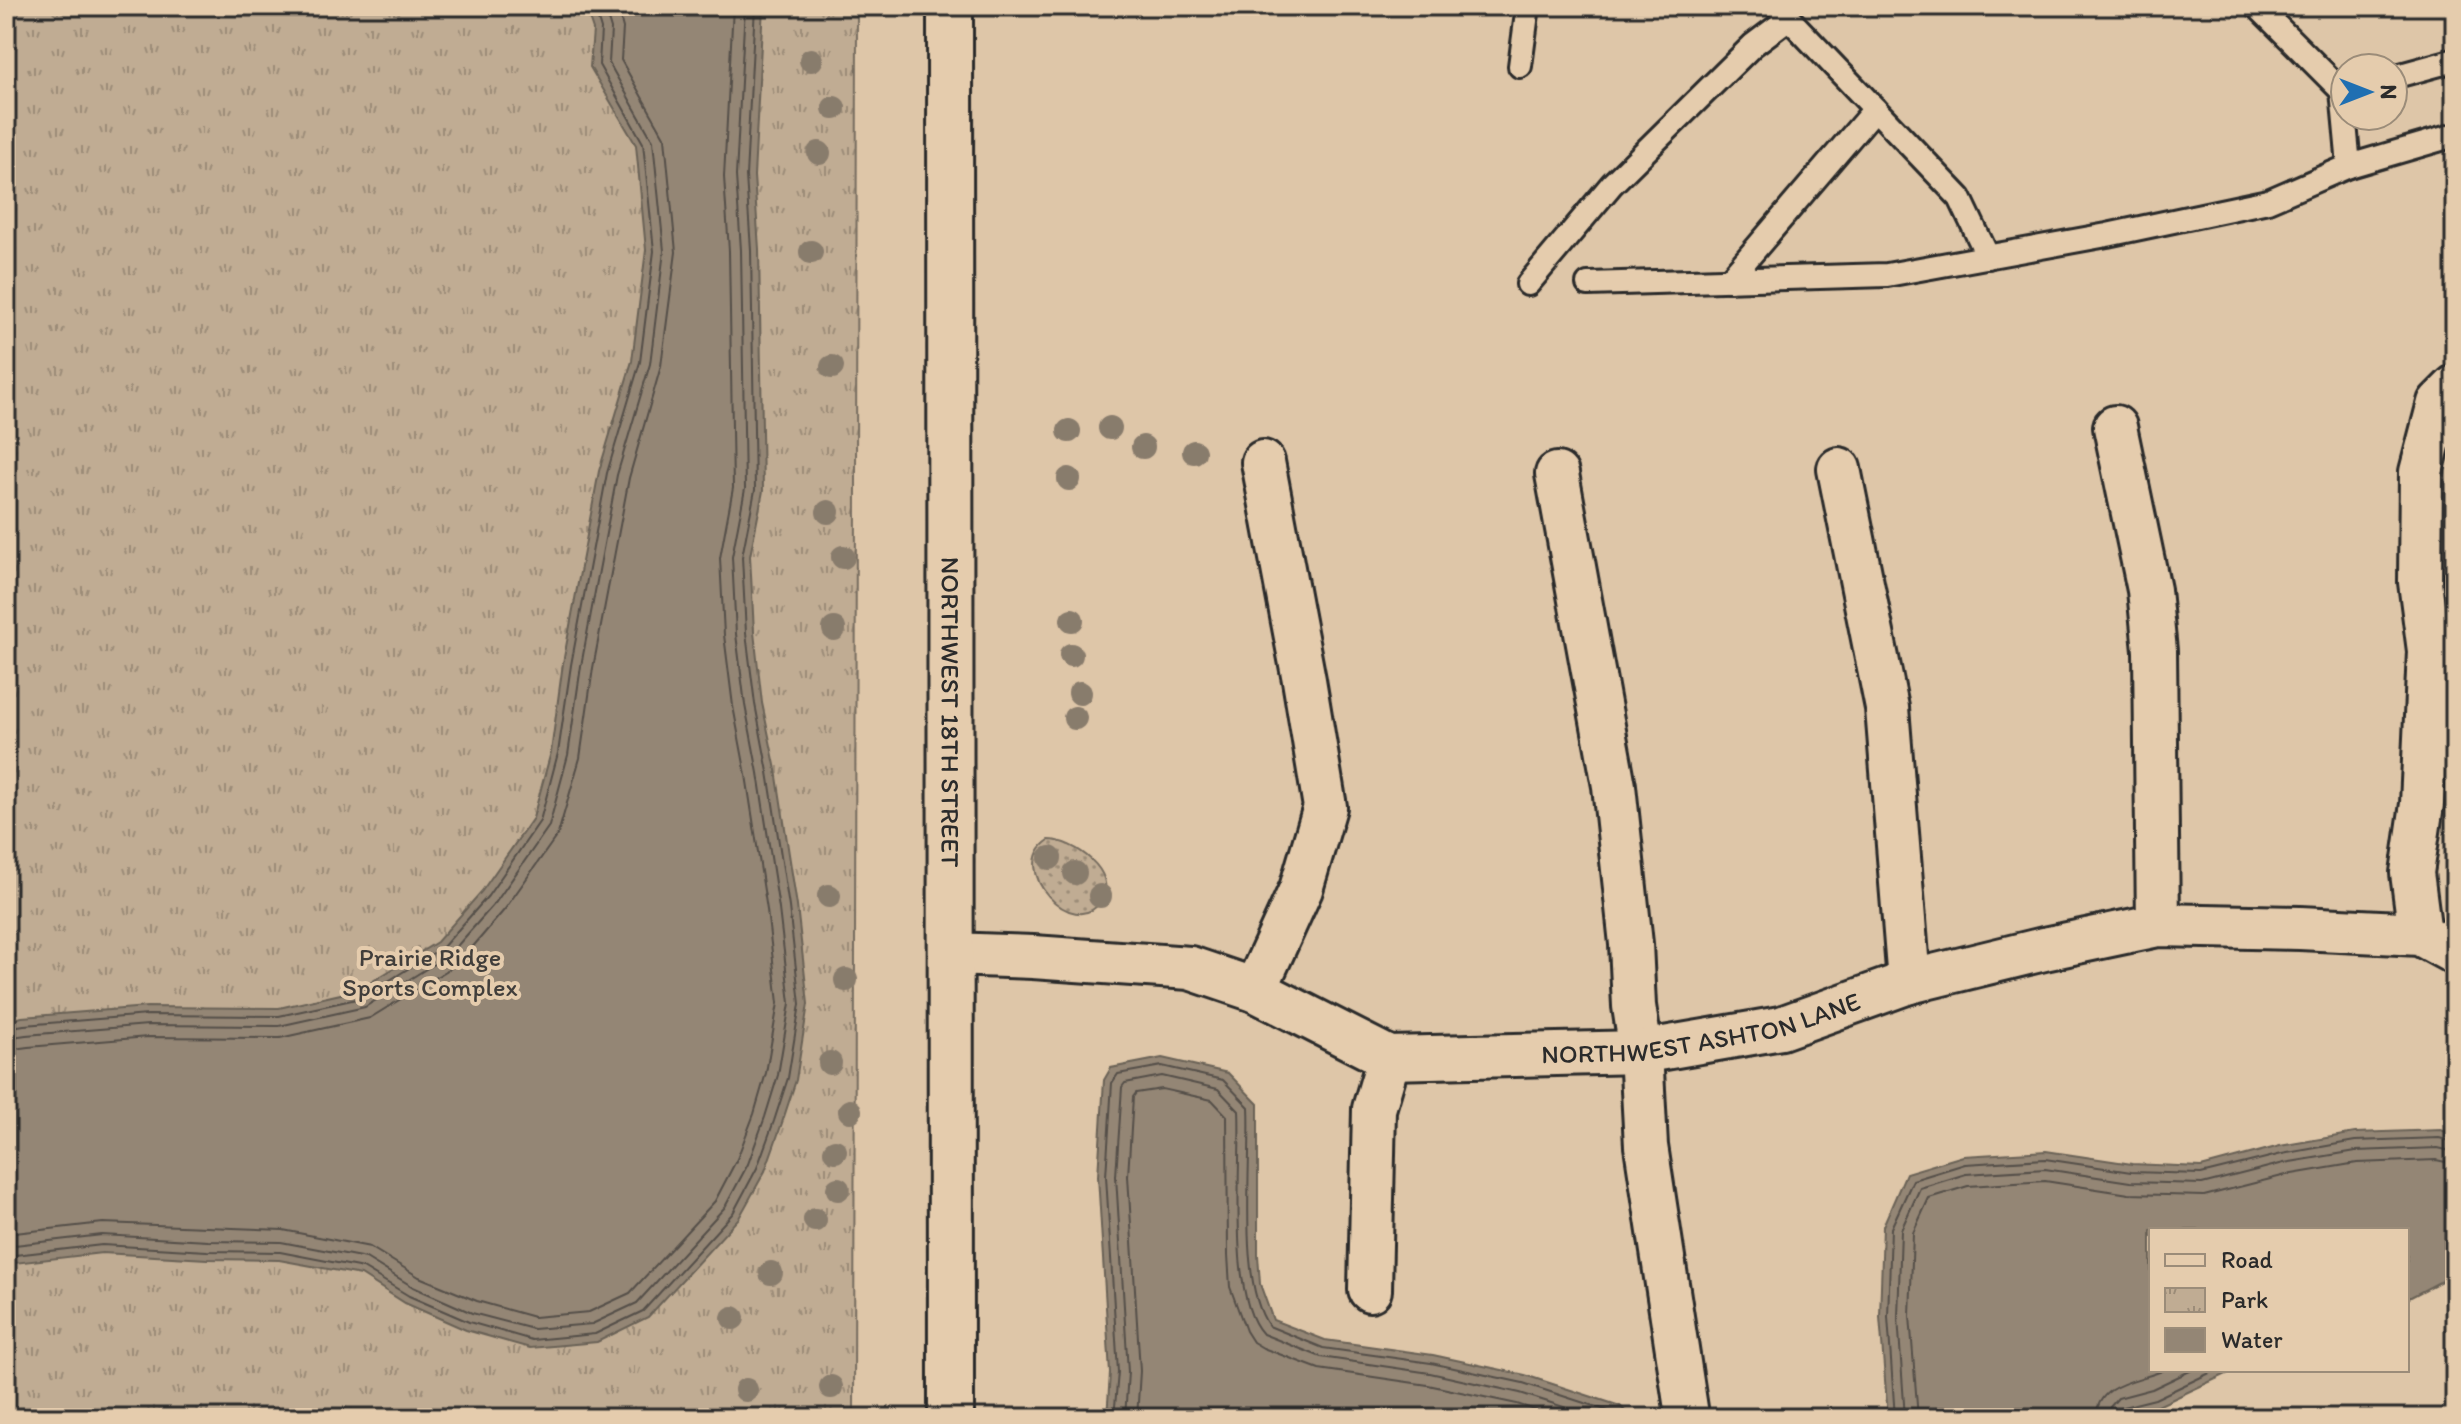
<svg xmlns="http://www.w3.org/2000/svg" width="2461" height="1424" font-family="Itim,sans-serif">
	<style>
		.park { fill: url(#park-tufts); stroke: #766c5f; stroke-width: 2 }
		.garden { fill: url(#garden-dots); stroke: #766c5f; stroke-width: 2 }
		.water { fill: #948675; stroke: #6a6257; stroke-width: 2 }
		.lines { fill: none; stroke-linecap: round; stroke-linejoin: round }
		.shore { stroke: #554f49; stroke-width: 2 }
		.lane-casing { stroke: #2b2b2b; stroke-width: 28 }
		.street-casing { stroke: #2b2b2b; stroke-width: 48 }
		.secondary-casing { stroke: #2b2b2b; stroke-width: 50 }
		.lane { stroke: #e5ccad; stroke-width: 22 }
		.street { stroke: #e5ccad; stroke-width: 42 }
		.secondary { stroke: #e5ccad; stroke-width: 44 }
		.tree { fill: #887b6c }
		.labels { text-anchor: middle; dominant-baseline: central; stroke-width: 8; stroke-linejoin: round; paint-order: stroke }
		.street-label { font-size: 26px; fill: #2b2b2b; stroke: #e5ccad }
		.park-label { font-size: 26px; fill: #413e3b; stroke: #e5ccad }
	</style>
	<defs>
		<pattern id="park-tufts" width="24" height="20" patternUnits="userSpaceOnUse" patternTransform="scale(2)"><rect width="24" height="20" fill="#c0ac93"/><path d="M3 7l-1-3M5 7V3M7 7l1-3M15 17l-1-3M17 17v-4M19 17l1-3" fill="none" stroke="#9c8c78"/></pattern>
		<pattern id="garden-dots" width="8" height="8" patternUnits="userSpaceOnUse" patternTransform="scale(2)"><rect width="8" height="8" fill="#c0ac93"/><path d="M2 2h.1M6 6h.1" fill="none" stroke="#9c8c78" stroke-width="1.8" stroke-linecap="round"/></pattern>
	</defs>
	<rect width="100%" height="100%" fill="#dec6a8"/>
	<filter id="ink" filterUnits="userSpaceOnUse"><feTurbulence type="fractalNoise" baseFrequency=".0125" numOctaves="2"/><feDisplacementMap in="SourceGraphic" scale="16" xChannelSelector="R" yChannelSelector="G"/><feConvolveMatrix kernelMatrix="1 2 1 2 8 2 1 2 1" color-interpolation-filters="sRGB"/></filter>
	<g filter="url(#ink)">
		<path class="park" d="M 6,6 L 857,6 L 854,1418 L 6,1418 Z"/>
		<path class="garden" d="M 1049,840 C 1073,840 1120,872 1101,901 C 1074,942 1006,868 1049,840 Z"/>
		<g class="water">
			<path d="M 585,6 L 763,6 L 754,176 L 759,249 L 763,491 L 750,556 L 754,632 L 762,703 L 776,770 L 797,906 L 808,1004 L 796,1080 L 782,1123 L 765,1171 L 739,1218 L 648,1317 L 597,1342 L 530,1348 L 466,1330 L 405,1303 L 361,1275 L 279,1260 L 207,1259 L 102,1253 L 6,1264 L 6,1021 L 22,1017 L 147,1007 L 279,1008 L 358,990 L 437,942 L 482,891 L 533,818 L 551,752 L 563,663 L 599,471 L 632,361 L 646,250 L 636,145 L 590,67 L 593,30 Z"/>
			<path d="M 1162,1058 L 1228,1073 L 1258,1104 L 1258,1255 L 1260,1284 L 1273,1320 L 1325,1340 L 1433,1355 L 1525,1375 L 1620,1406 L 1632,1418 L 1107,1418 L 1110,1373 L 1098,1176 L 1104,1080 L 1111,1068 Z"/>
			<path d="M 2441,1130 L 2455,1135 L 2455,1274 L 2407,1299 L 2407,1230 L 2151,1230 L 2151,1370 L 2235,1370 L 2158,1406 L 2112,1418 L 1888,1418 L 1880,1317 L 1883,1226 L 1906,1173 L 1963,1156 L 2046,1151 L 2132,1164 L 2201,1167 L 2280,1146 L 2355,1133 Z"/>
		</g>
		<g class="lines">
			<g class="shore">
				<path d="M 6,1028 L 24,1025 L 148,1015 L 279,1016 L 361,998 L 443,947 L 488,896 L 540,821 L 558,753 L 571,665 L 607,473 L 640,362 L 654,251 L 643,143 L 599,65 L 601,29 L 594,6"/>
				<path d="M 6,1038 L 26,1035 L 148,1025 L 279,1026 L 365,1007 L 450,954 L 496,902 L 549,826 L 568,755 L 581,666 L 617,475 L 650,364 L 664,251 L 653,141 L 609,63 L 611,29 L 604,6"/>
				<path d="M 6,1050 L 28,1047 L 148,1037 L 280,1038 L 370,1018 L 459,963 L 505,909 L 558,834 L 580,758 L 593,668 L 629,478 L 661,366 L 676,252 L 665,138 L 621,60 L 623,28 L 617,6"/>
				<path d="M 6,1234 L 103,1223 L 283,1230 L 370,1247 L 419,1277 L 477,1301 L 534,1317 L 589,1312 L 630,1293 L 715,1201 L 737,1159 L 754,1114 L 766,1073 L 778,1003 L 767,910 L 746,775 L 733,706 L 724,635 L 720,558 L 733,488 L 729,251 L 724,177 L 733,6"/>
				<path d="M 6,1246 L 102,1235 L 208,1241 L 281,1242 L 366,1258 L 413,1287 L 472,1313 L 533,1329 L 592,1324 L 637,1303 L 725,1207 L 748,1164 L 765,1117 L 778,1075 L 790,1003 L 779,909 L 758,773 L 745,705 L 736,634 L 732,557 L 745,489 L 741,250 L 736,176 L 745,6"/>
				<path d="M 6,1256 L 102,1245 L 207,1251 L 280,1252 L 363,1268 L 409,1296 L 469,1322 L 532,1340 L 595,1334 L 643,1311 L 733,1213 L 757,1168 L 774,1121 L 788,1078 L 800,1004 L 789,907 L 768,772 L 755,704 L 746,633 L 742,557 L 755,490 L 751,250 L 746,176 L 755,6"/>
				<path d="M 1114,1418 L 1118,1372 L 1106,1176 L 1112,1083 L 1118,1074 L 1162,1066 L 1223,1080 L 1249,1107 C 1252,1164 1237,1282 1269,1326 L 1323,1348 L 1431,1363 L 1523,1383 L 1615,1413 L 1621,1418"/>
				<path d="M 1125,1418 L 1128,1372 L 1116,1176 L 1122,1087 L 1125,1083 L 1162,1076 L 1218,1089 L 1239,1111 C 1242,1164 1227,1297 1263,1334 L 1321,1357 L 1430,1373 L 1520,1393 L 1598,1418"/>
				<path d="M 1137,1418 L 1140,1371 L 1128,1176 L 1133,1097 L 1136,1093 L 1162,1089 L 1212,1100 L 1227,1116 L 1228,1255 L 1230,1287 L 1246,1331 L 1253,1342 L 1263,1348 L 1319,1369 L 1428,1385 L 1517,1404 L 1559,1418"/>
				<path d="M 1895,1418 L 1888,1317 L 1891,1228 L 1913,1180 L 1965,1164 L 2045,1159 L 2131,1172 L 2201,1174 L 2282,1154 L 2355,1141 L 2439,1138 L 2455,1142"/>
				<path d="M 1905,1418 L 1898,1317 L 1901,1230 L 1920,1188 L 1966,1174 L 2045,1169 L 2130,1182 L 2202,1184 L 2284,1163 L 2356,1151 L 2438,1148 L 2455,1152"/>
				<path d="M 1918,1418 L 1910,1316 L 1913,1233 L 1929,1198 L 1968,1186 L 2045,1181 L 2129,1194 L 2204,1196 L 2286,1175 L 2357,1163 L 2436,1160 L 2455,1164"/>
				<path d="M 2096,1418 C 2097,1382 2138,1382 2164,1370"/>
				<path d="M 2108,1418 L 2110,1407 L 2118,1398 L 2152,1389 L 2192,1370"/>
				<path d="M 2118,1418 L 2119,1411 L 2123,1407 L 2155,1399 L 2216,1370"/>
			</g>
			<g class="lane-casing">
				<g id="lane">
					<path d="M 1777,6 L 1960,198 L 1988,257"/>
					<path d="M 2257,6 L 2342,91 L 2345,90"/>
					<path d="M 1520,66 L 1528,6"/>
					<path d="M 2393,77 L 2455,60"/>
					<path d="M 2349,166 L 2455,135"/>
					<path d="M 1729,280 L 1875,109"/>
					<path d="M 1528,284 L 1612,184 L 1753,45 L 1789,18"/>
					<path d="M 1588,284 L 1887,275 L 2107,235 L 2268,201 L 2349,166 L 2342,91"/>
				</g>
			</g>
			<g class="street-casing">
				<g id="street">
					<path d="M 2115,427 L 2149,590 L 2155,651 L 2158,925"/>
					<path d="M 1839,469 L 1887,708 L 1909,982"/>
					<path d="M 1557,474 L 1614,786 L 1631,944 L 1634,1006 L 1641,1052 L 1646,1146 L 1687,1415"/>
					<path d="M 2420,934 L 2412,873 L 2422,804 L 2429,651 L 2420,582 L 2421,472 L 2439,403 L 2455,387"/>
					<path id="s1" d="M 950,954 L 1033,957 L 1190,968 L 1255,990 L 1389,1058 L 1641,1052 L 1781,1028 L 1909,982 L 2044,949 L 2158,925 L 2300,928 L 2420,934 L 2455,953"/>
					<path d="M 1255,990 L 1301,889 L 1325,807 L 1304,680 L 1263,462"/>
					<path d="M 1370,1290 L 1374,1109 L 1389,1058"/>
				</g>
			</g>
			<g class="secondary-casing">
				<g id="secondary">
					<path id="s2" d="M 950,6 L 951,1418"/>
				</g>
			</g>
			<use href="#lane" class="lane"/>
			<use href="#street" class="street"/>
			<use href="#secondary" class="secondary"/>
		</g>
		<g class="tree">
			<circle cx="811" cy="60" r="12"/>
			<circle cx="834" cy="108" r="12"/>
			<circle cx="819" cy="153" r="12"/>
			<circle cx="811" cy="252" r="12"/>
			<circle cx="832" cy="367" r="12"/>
			<circle cx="1110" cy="428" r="12"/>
			<circle cx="1069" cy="431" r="12"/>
			<circle cx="1143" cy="447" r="12"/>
			<circle cx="1194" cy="452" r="12"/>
			<circle cx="1069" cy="479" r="12"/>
			<circle cx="828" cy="512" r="12"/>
			<circle cx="843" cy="557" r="12"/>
			<circle cx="1072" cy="620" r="12"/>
			<circle cx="834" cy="629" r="12"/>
			<circle cx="1071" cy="655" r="12"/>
			<circle cx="1080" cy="693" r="12"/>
			<circle cx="1075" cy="718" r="12"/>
			<circle cx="1050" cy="858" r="12"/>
			<circle cx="1075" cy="873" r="12"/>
			<circle cx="829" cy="896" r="12"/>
			<circle cx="1100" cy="896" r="12"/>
			<circle cx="846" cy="980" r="12"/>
			<circle cx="830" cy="1063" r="12"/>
			<circle cx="850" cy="1111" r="12"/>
			<circle cx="835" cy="1151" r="12"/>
			<circle cx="838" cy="1189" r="12"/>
			<circle cx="815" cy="1220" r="12"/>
			<circle cx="771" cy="1273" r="12"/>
			<circle cx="733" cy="1318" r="12"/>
			<circle cx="831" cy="1387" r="12"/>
			<circle cx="746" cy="1390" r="12"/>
		</g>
	</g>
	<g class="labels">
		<g class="street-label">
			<text stroke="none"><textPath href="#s2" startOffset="706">NORTHWEST 18TH STREET</textPath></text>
			<text stroke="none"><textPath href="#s1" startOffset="774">NORTHWEST ASHTON LANE</textPath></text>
		</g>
		<g class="park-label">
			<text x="430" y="957">Prairie Ridge<tspan x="430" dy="30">Sports Complex</tspan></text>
		</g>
	</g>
	<rect width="2461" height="1424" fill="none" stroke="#e5ccad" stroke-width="32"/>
	<rect x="16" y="16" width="2429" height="1392" fill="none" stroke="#2b2b2b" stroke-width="3" filter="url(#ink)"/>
	<rect x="2149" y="1228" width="260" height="144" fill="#e5ccad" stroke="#9b8c79" stroke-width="2"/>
	<rect x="2165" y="1254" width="40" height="12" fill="#e5ccad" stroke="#9b8c79" stroke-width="2"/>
	<text x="2221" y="1268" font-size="24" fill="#2b2b2b">Road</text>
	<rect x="2165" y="1288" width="40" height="24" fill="url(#park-tufts)" stroke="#9b8c79" stroke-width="2"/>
	<text x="2221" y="1308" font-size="24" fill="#2b2b2b">Park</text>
	<rect x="2165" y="1328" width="40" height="24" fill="#948675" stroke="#9b8c79" stroke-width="2"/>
	<text x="2221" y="1348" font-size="24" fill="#2b2b2b">Water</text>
	<g transform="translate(2369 92) rotate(90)"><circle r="38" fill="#e5ccad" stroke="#9b8c79" stroke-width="2"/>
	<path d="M0-6L14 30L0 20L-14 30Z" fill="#1f6fb2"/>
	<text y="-12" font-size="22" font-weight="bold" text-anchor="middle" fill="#2b2b2b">N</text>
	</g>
</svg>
